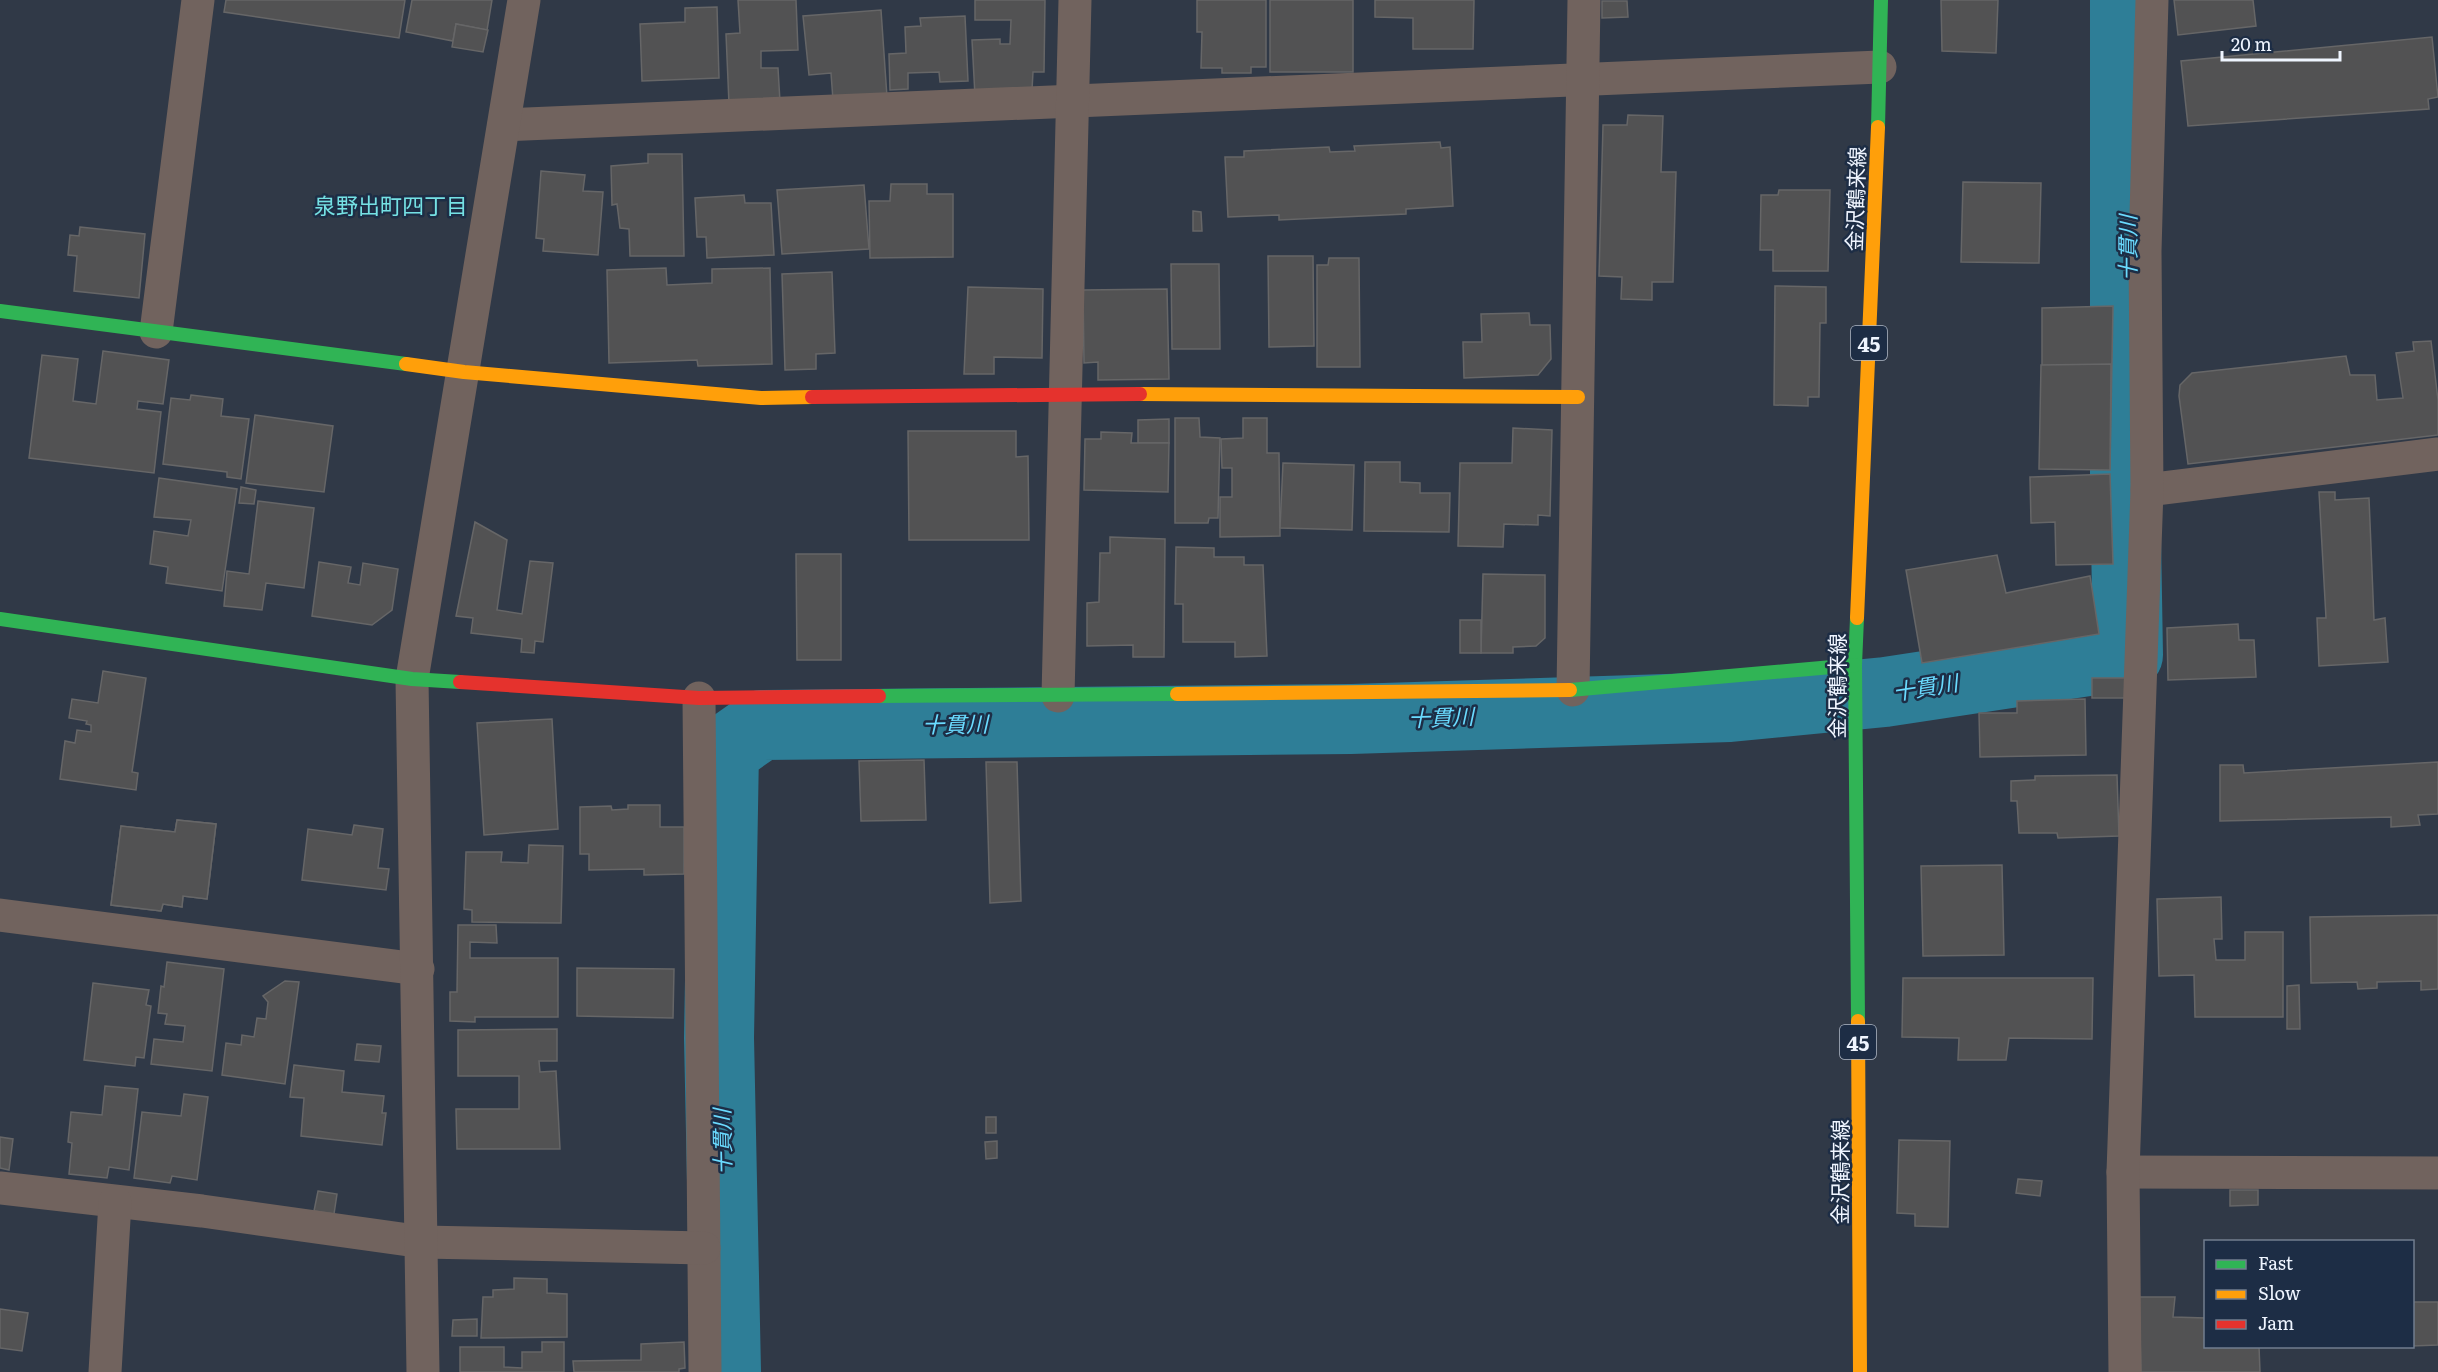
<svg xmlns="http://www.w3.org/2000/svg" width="2438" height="1372" font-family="Literata,'Noto Sans JP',serif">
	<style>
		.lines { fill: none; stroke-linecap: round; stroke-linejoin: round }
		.river { stroke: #2e7e97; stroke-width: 70 }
		.building { fill: #525253; stroke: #666667; stroke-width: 1.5 }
		.street { stroke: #71635e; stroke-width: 33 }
		.fast { stroke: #30b455; stroke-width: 14 }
		.slow { stroke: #ff9f0a; stroke-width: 14 }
		.jam { stroke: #e5322d; stroke-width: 14 }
		.labels { text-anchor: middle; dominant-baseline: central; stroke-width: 5; stroke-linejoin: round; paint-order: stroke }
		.shield { fill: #1d2d45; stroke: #b0b9c7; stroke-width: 1.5 }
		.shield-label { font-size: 20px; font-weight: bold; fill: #eff5ff }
		.street-label { font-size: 21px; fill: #eff5ff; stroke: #1d2d45 }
		.neighbourhood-label { font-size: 22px; fill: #75e1e4; stroke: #1d2d45 }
		.water-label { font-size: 22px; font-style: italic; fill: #6adbff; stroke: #1d2d45 }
	</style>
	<rect width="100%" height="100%" fill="#303947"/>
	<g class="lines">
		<path class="river" d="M 726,1372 L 719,1038 L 724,751 L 761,725 L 1351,719 L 1730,707 L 1885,692 L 2128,655 L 2125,478 L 2125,0"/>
	</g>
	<g class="building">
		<path d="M 226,0 L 405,0 L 399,38 L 224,12 Z"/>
		<path d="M 412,0 L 492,0 L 487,30 L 456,24 L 453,41 L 406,32 Z"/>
		<path d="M 738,0 L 796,0 L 798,50 L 761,51 L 761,68 L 778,68 L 780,102 L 729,104 L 726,34 L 740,33 Z"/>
		<path d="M 975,0 L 1045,0 L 1044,72 L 1033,72 L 1032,90 L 975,96 L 972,40 L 1000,39 L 1000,44 L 1010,44 L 1011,20 L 975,20 Z"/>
		<path d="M 1197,0 L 1266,0 L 1266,67 L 1251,67 L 1251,73 L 1222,73 L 1222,68 L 1201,68 L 1202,32 L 1197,32 Z"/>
		<rect x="1270" y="0" width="83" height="72"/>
		<path d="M 1375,0 L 1474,0 L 1473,49 L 1413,49 L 1413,18 L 1375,17 Z"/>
		<path d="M 1941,0 L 1998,0 L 1996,53 L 1942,51 Z"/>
		<path d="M 2174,0 L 2253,0 L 2256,26 L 2178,35 Z"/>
		<path d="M 1602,1 L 1627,1 L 1628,17 L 1602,18 Z"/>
		<path d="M 717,7 L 719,78 L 642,81 L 640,24 L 685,22 L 685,8 Z"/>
		<path d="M 881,10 L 887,97 L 833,100 L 831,73 L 809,75 L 803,16 Z"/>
		<path d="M 965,16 L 968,81 L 940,82 L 939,72 L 908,73 L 908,89 L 890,90 L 889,54 L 906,53 L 905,27 L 921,26 L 920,18 Z"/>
		<path d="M 456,24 L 488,30 L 483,52 L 452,47 Z"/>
		<path d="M 2432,37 L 2438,97 L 2428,99 L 2429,109 L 2188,126 L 2181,61 Z"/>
		<path d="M 1628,115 L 1663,116 L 1661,172 L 1676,172 L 1673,282 L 1652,282 L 1652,300 L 1621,299 L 1622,277 L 1599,276 L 1603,125 L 1627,125 Z"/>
		<path d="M 1440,142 L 1441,148 L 1450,147 L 1453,206 L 1406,209 L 1406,214 L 1279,220 L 1279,215 L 1228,217 L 1225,157 L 1244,157 L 1244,151 L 1329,147 L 1330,152 L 1355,151 L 1354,146 Z"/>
		<path d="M 648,154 L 682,154 L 684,256 L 630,256 L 629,229 L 620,228 L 617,204 L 612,205 L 611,166 L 648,163 Z"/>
		<path d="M 541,171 L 585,175 L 583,191 L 603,192 L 598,255 L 543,251 L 544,239 L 536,238 Z"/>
		<path d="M 1963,182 L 2041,183 L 2039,263 L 1961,262 Z"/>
		<path d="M 891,184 L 927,184 L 927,194 L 953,194 L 953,257 L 870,258 L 869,201 L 890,201 Z"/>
		<path d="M 864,185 L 869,249 L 782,254 L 777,190 Z"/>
		<path d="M 1779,190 L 1830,190 L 1828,271 L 1773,271 L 1773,250 L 1760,250 L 1761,195 L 1778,195 Z"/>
		<path d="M 744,195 L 745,203 L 771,203 L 774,255 L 707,258 L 706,237 L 697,237 L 695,198 Z"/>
		<path d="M 1193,211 L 1201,212 L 1202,231 L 1193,231 Z"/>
		<path d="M 80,227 L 145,234 L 139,298 L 74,291 L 77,256 L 68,255 L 70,235 L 79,236 Z"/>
		<path d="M 1268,256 L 1313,256 L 1314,346 L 1269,347 Z"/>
		<path d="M 1329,258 L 1359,258 L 1360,367 L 1317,367 L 1317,265 L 1328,265 Z"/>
		<path d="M 1171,264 L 1219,264 L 1220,349 L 1172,349 Z"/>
		<path d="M 666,268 L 667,285 L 712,283 L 712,269 L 770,268 L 772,364 L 698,366 L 697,360 L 609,363 L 607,270 Z"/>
		<path d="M 832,272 L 835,353 L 816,354 L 816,369 L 785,370 L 782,274 Z"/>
		<path d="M 1775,286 L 1826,287 L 1826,323 L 1820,323 L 1819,397 L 1808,397 L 1808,406 L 1774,405 Z"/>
		<path d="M 968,287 L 1043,289 L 1042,358 L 994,357 L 994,374 L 964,374 Z"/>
		<path d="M 1167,289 L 1169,379 L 1098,380 L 1098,362 L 1084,363 L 1083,290 Z"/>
		<path d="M 2113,306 L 2110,468 L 2042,467 L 2042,308 Z"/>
		<path d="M 1529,313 L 1530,325 L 1550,325 L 1551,359 L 1538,375 L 1464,378 L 1463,342 L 1482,342 L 1481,314 Z"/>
		<path d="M 2431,341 L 2438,400 L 2438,435 L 2188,464 L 2179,396 L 2180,385 L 2192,373 L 2346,356 L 2350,375 L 2375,375 L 2377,400 L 2403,398 L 2396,353 L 2414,351 L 2413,342 Z"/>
		<path d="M 103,351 L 169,360 L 163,404 L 138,401 L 137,409 L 161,412 L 154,473 L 29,458 L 42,355 L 78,359 L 73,401 L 96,404 Z"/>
		<path d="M 2111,364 L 2110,470 L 2039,469 L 2041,365 Z"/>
		<path d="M 191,395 L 223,399 L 221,416 L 249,419 L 241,479 L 227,477 L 227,472 L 163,464 L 171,398 L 190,400 Z"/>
		<path d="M 255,415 L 333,426 L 324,492 L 246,483 Z"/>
		<path d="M 1175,418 L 1199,418 L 1200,437 L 1220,438 L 1218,518 L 1209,518 L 1208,523 L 1175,523 Z"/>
		<path d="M 1243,418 L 1267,418 L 1267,453 L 1279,453 L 1280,536 L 1220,537 L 1220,497 L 1232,497 L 1232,468 L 1222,468 L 1221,439 L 1243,438 Z"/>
		<path d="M 1169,419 L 1169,443 L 1138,443 L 1138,420 Z"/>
		<path d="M 1513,428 L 1552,430 L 1550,516 L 1538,515 L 1538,525 L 1504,524 L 1503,547 L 1458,546 L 1460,463 L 1512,463 Z"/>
		<path d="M 908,431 L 1016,431 L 1016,457 L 1028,456 L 1029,540 L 909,540 Z"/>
		<path d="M 1101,432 L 1132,433 L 1131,443 L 1169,443 L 1168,492 L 1084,490 L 1085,439 L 1101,439 Z"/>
		<path d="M 1365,462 L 1400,462 L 1400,482 L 1420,483 L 1420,493 L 1450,493 L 1449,532 L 1364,531 Z"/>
		<path d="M 1283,463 L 1354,465 L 1352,530 L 1280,528 Z"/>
		<path d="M 2110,474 L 2113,564 L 2056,565 L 2055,522 L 2031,523 L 2030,477 Z"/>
		<path d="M 159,478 L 237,489 L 222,591 L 166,583 L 168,567 L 150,564 L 154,531 L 188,536 L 191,520 L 154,517 Z"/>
		<path d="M 241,487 L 256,490 L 254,504 L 239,503 Z"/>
		<path d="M 2319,492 L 2335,492 L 2335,500 L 2369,498 L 2374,620 L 2385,618 L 2388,662 L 2319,666 L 2317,618 L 2326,618 Z"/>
		<path d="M 258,501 L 314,508 L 304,588 L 266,583 L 262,610 L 224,606 L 227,571 L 249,574 Z"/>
		<path d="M 475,522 L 507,540 L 497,610 L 522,614 L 530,561 L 553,563 L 543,642 L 535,641 L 534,653 L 521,652 L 522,639 L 471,633 L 473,618 L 456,616 Z"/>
		<path d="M 1110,537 L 1165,539 L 1164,657 L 1133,657 L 1133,645 L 1087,646 L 1087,603 L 1099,602 L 1100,553 L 1110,553 Z"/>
		<path d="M 1176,547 L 1214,548 L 1214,557 L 1244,557 L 1244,565 L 1263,565 L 1267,656 L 1235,657 L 1235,642 L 1183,642 L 1183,604 L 1175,604 Z"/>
		<path d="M 796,554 L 841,554 L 841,660 L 797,660 Z"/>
		<path d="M 1997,555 L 2006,593 L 2090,576 L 2099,634 L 1922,663 L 1906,570 Z"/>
		<path d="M 319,562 L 351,567 L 348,583 L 360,585 L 363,563 L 398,569 L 392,610 L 372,625 L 312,616 Z"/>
		<path d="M 1483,574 L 1545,575 L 1545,638 L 1536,646 L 1513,647 L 1513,653 L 1481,653 Z"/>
		<rect x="1460" y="620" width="21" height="33"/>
		<path d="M 2238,624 L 2239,640 L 2254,640 L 2256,677 L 2168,680 L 2167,628 Z"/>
		<path d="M 103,671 L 146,678 L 132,772 L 138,773 L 136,790 L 60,779 L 65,741 L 75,743 L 77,730 L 91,732 L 91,725 L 86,724 L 87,721 L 69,718 L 72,699 L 98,703 Z"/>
		<path d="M 2092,678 L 2126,678 L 2127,698 L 2092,698 Z"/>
		<path d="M 2085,699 L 2086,755 L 1980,757 L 1979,713 L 2017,713 L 2017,701 Z"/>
		<path d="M 552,719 L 558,829 L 484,835 L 477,723 Z"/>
		<path d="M 924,760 L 926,820 L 861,821 L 859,761 Z"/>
		<path d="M 986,762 L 1017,762 L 1021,901 L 990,903 Z"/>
		<path d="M 2438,762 L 2438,814 L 2418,815 L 2420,825 L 2391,827 L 2391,817 L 2220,821 L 2220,765 L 2243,765 L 2244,773 Z"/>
		<path d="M 2117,775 L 2119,836 L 2058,838 L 2057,833 L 2019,833 L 2017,801 L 2011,801 L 2011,781 L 2035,780 L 2035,776 Z"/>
		<path d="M 628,805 L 660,805 L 660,827 L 684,827 L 684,874 L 644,875 L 644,869 L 589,870 L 589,854 L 580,854 L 580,807 L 611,806 L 612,810 L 628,809 Z"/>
		<path d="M 177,820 L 216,824 L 207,899 L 183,896 L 182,907 L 163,904 L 161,911 L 111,905 L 121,826 L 175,832 Z"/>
		<path d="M 177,820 L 216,824 L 207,899 L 183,896 L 182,907 L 163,904 L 161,911 L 111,905 L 121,826 L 175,832 Z"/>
		<path d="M 354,825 L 383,829 L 378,868 L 389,869 L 386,890 L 302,880 L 308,829 L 352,835 Z"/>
		<path d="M 529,845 L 563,846 L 561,923 L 472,922 L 472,910 L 464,909 L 466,852 L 502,852 L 501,862 L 528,863 Z"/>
		<path d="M 2002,865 L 2004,955 L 1923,956 L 1921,866 Z"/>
		<path d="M 2221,897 L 2222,939 L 2214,939 L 2216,960 L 2245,960 L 2245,932 L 2283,932 L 2283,1017 L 2195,1017 L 2194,975 L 2159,976 L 2157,899 Z"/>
		<path d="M 2438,915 L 2438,989 L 2421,990 L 2421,981 L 2377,982 L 2377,988 L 2358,989 L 2357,982 L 2311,983 L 2310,917 Z"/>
		<path d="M 458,925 L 496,925 L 497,943 L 470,942 L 470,958 L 558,958 L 558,1017 L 475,1017 L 475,1022 L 450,1021 L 450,992 L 457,992 Z"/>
		<path d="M 167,962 L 224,969 L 212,1071 L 151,1064 L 154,1039 L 183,1042 L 185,1026 L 165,1024 L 167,1014 L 158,1013 L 161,986 L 164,987 Z"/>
		<path d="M 577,968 L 674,969 L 673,1018 L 577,1016 Z"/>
		<path d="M 1903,978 L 2093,978 L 2092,1039 L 2009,1038 L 2006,1060 L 1958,1060 L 1959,1038 L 1902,1037 Z"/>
		<path d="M 285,981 L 299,982 L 285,1084 L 222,1075 L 226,1043 L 241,1045 L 242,1035 L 254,1037 L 257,1018 L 266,1019 L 268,1002 L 263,996 Z"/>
		<path d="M 93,983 L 149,990 L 146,1005 L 151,1006 L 144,1058 L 136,1057 L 135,1066 L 84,1060 Z"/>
		<path d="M 2299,985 L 2300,1029 L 2287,1029 L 2287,986 Z"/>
		<path d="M 557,1029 L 557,1061 L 539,1061 L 540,1072 L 556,1071 L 560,1149 L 457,1149 L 456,1109 L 519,1109 L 519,1076 L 458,1076 L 458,1030 Z"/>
		<path d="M 357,1044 L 381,1046 L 379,1062 L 355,1060 Z"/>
		<path d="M 294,1065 L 344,1071 L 342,1092 L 384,1096 L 382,1113 L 386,1113 L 382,1145 L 301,1136 L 304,1098 L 290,1097 Z"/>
		<path d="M 105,1086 L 138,1089 L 129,1170 L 109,1167 L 107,1178 L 69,1174 L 72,1143 L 68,1142 L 71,1112 L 102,1115 Z"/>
		<path d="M 184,1094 L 208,1097 L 197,1180 L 172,1176 L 170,1183 L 134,1178 L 142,1112 L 181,1116 Z"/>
		<rect x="986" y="1117" width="10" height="16"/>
		<path d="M 0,1137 L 13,1139 L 9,1170 L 0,1168 Z"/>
		<path d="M 1899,1140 L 1950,1141 L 1948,1227 L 1915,1226 L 1915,1214 L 1897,1213 Z"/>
		<path d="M 997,1141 L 997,1158 L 986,1159 L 985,1142 Z"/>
		<path d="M 2018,1179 L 2042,1181 L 2040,1196 L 2016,1193 Z"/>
		<path d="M 2230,1190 L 2258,1190 L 2258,1205 L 2230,1206 Z"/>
		<path d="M 318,1191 L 337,1194 L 334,1214 L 314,1211 Z"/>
		<path d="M 514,1278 L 547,1279 L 547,1293 L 567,1294 L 567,1337 L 481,1338 L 483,1297 L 493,1297 L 493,1290 L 514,1289 Z"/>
		<path d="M 2139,1297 L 2175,1297 L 2173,1317 L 2206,1318 L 2206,1346 L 2259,1346 L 2260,1372 L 2141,1372 Z"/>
		<path d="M 2412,1302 L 2438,1302 L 2438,1345 L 2412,1346 Z"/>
		<path d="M 0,1309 L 28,1313 L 22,1351 L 0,1348 Z"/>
		<path d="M 477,1319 L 477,1336 L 452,1336 L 453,1320 Z"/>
		<path d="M 542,1342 L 564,1342 L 564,1372 L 460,1372 L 460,1347 L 504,1347 L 504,1367 L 522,1368 L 522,1352 L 542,1352 Z"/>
		<path d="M 684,1342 L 685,1368 L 679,1369 L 679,1372 L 574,1372 L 573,1361 L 641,1360 L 641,1344 Z"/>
	</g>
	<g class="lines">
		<g class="street">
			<path d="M 504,125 L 1880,67"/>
			<path d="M 156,332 L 198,0"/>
			<path d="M 2147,490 L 2438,454"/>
			<path d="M 1573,690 L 1584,0"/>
			<path d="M 1058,696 L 1075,0"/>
			<path d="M 699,698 L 705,1372"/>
			<path d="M 0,915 L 418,969"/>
			<path d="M 2123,1172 L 2438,1173"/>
			<path d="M 0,1188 L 202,1211 L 423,1242 L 704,1248"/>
			<path d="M 105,1372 L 115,1202"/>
			<path d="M 423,1372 L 412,679 L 524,0"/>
			<path d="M 2125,1372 L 2123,1172 L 2147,490 L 2145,251 L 2152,0"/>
		</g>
		<g class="fast">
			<path d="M 1878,127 L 1881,0"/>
			<path d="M 0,311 L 406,364"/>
			<path d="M 1857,618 L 1855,665 L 1858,1021"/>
			<path d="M 0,619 L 412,679 L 460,682"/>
			<path d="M 1570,690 L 1855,665"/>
			<path d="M 879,696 L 1177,694"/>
		</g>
		<g class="slow">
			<path d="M 406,364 L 464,372 L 761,398 L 812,397"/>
			<path d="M 1140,394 L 1578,397"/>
			<path d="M 1857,618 L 1878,127"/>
			<path d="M 1177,694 L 1570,690"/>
			<path d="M 1858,1021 L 1860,1372"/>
		</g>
		<g class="jam">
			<path d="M 812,397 L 1140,394"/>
			<path d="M 460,682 L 699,698 L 879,696"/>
		</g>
	</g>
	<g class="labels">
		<g class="shield">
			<rect x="1851" y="326" width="36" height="34" rx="4.5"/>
			<rect x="1840" y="1025" width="36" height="34" rx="4.5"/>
		</g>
		<g class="shield-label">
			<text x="1869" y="343">45</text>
			<text x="1858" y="1042">45</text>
		</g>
		<g class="street-label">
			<text transform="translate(1854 199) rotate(-88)">金沢鶴来線</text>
			<text transform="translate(1835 686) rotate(-90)">金沢鶴来線</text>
			<text transform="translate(1838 1172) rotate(-90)">金沢鶴来線</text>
		</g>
		<g class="neighbourhood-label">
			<text x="391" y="204">泉野出町四丁目</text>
		</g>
		<g class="water-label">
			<text transform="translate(2126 248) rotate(-90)">十貫川</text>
			<text transform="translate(1925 686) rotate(-9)">十貫川</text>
			<text transform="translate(1441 716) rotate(-2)">十貫川</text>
			<text transform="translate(955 723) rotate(-1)">十貫川</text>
			<text transform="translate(721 1142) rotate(-91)">十貫川</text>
		</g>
	</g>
	<rect x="2204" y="1240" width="210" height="108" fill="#1d2d45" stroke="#717d8f" stroke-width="1.5"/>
	<rect x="2216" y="1260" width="30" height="9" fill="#30b455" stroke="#717d8f" stroke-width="1.5"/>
	<text x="2258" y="1270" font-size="18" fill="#eff5ff">Fast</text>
	<rect x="2216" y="1290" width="30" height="9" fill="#ff9f0a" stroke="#717d8f" stroke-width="1.5"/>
	<text x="2258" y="1300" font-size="18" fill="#eff5ff">Slow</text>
	<rect x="2216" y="1320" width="30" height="9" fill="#e5322d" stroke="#717d8f" stroke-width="1.5"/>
	<text x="2258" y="1330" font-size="18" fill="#eff5ff">Jam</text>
	<path d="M2222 51v9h118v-9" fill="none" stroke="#eff5ff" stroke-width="3"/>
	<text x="2231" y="51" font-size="18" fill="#eff5ff" stroke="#1d2d45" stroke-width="4.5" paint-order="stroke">20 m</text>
</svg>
